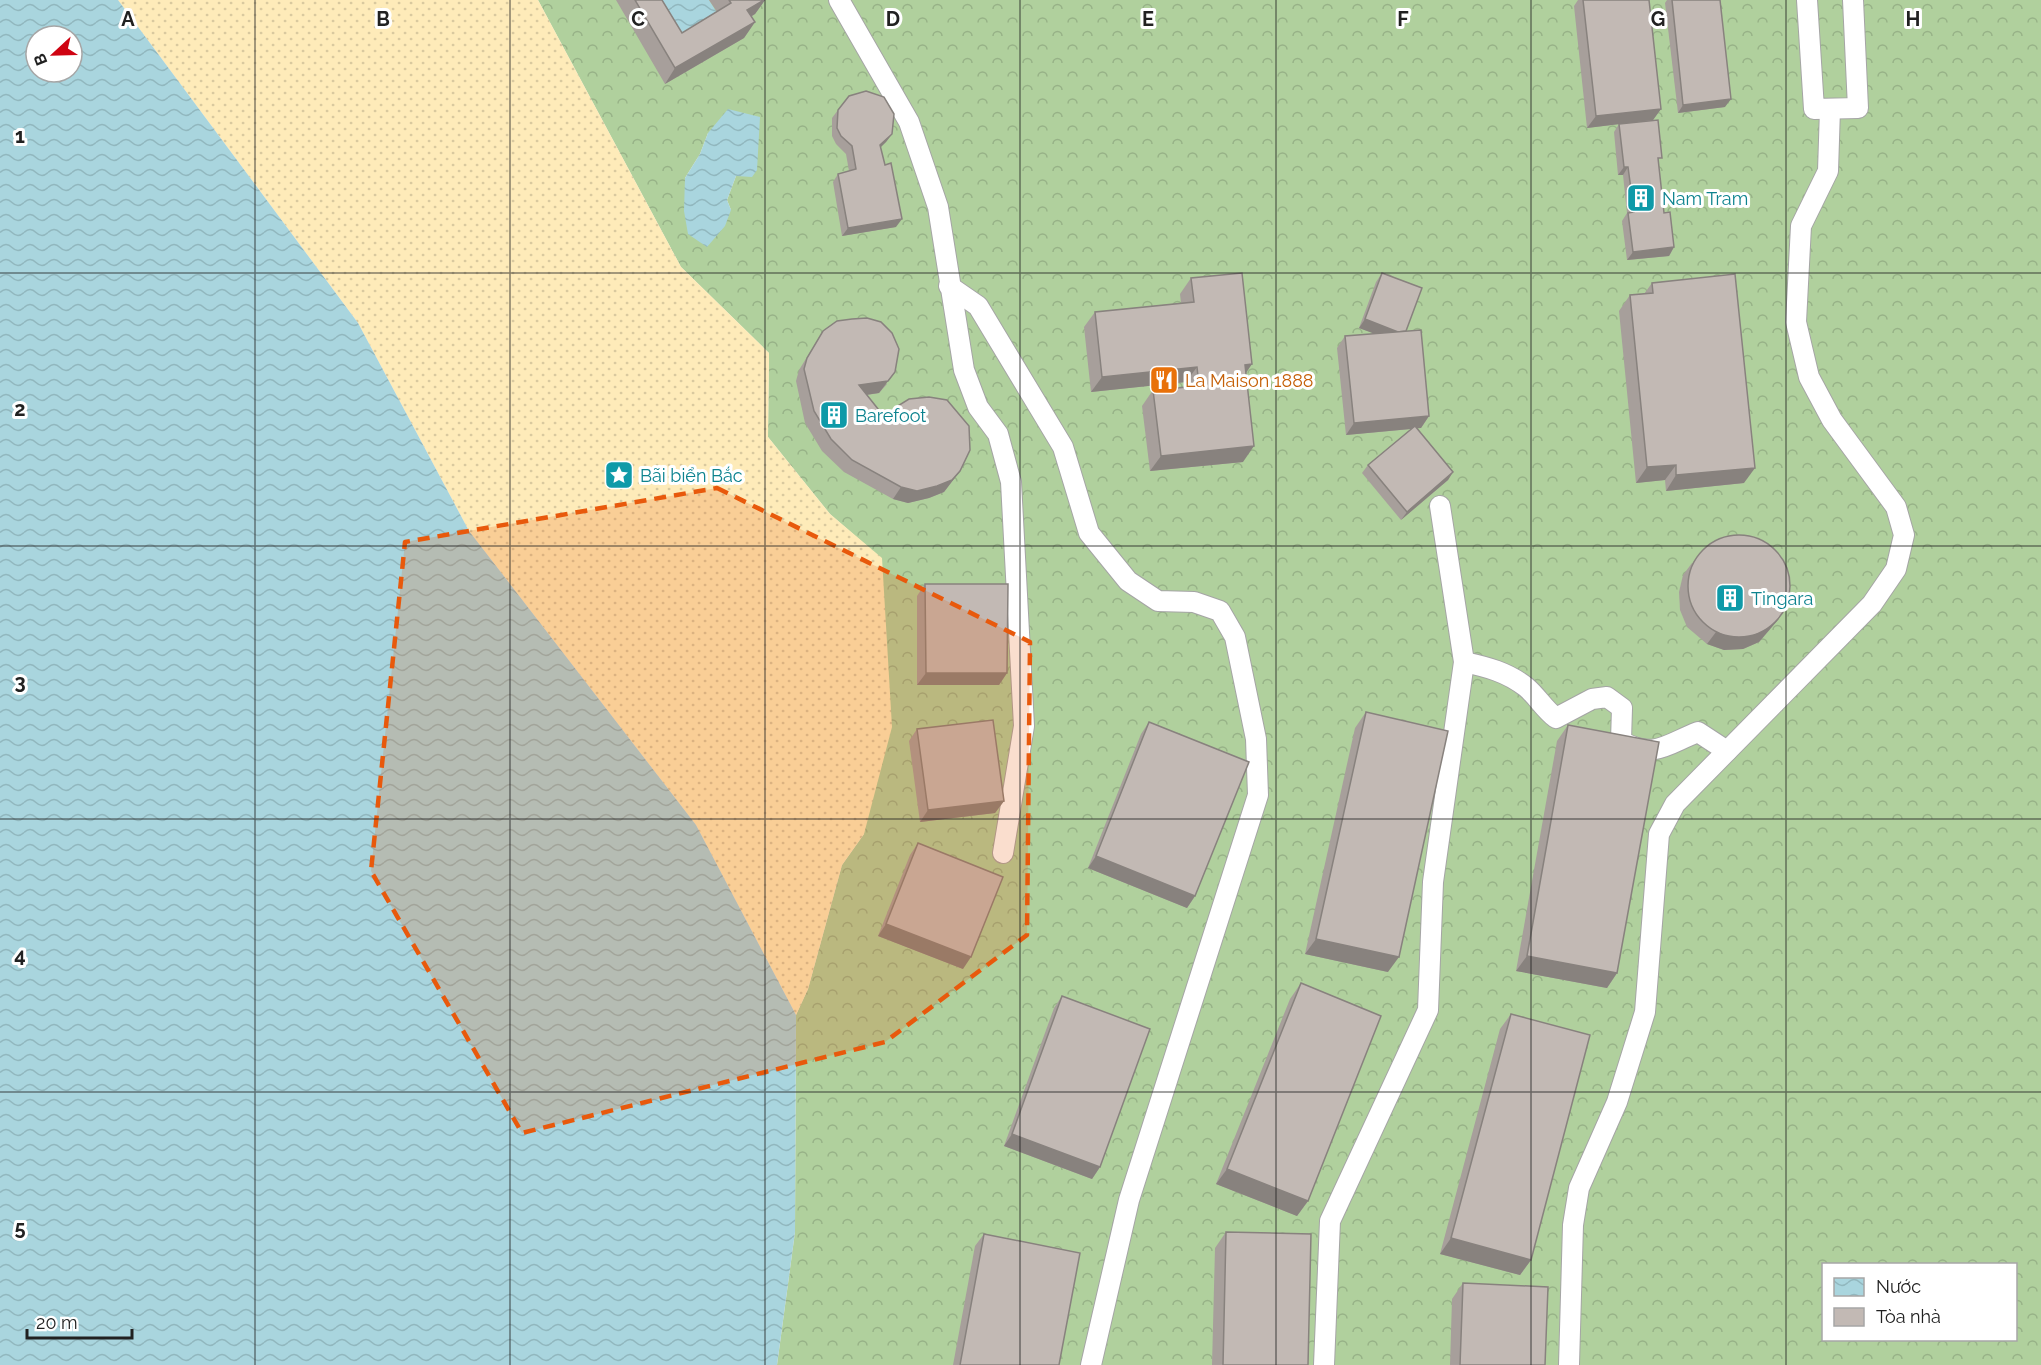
<svg xmlns="http://www.w3.org/2000/svg" width="2041" height="1365" font-family="Raleway,sans-serif">
	<style>
		.forest { fill: url(#forest-crowns); fill-rule: evenodd }
		.sand { fill: url(#sand-dots) }
		.water { fill: url(#water-waves); fill-rule: evenodd }
		.lines { fill: none; stroke-linecap: round; stroke-linejoin: round }
		.service-casing { stroke: #a5a5a5; stroke-width: 22 }
		.service { stroke: #fff; stroke-width: 20 }
		.wall { fill: #a79f9b }
		.shaded-wall { fill: #88827e }
		.building { fill: #c2b9b4; stroke: #88827e; stroke-width: 1.5 }
		.marked { fill: #e8590c; fill-opacity: 0.2; stroke: #e8590c; stroke-width: 4.5; stroke-dasharray: 12 8; stroke-linejoin: round }
		.grid { fill: none; stroke: #212121; stroke-width: 1.5; stroke-opacity: 0.55 }
		.labels { text-anchor: middle; dominant-baseline: central; stroke-width: 6; stroke-linejoin: round; paint-order: stroke }
		.culture-label { font-size: 18px; fill: #0d838f; stroke: #fff; text-anchor: start }
		.food-label { font-size: 18px; fill: #c56008; stroke: #fff; text-anchor: start }
		.grid-label { font-size: 20px; text-anchor: middle; font-weight: bold; fill: #212121; stroke: #fff; stroke-width: 6; stroke-linejoin: round; paint-order: stroke }
	</style>
	<defs>
		<pattern id="forest-crowns" width="20" height="18" patternUnits="userSpaceOnUse" patternTransform="scale(1.5)"><rect width="20" height="18" fill="#b0d09d"/><path d="M2 6a3 3 0 1 1 6 0M12 15a3 3 0 1 1 6 0" fill="none" stroke="#97b287"/></pattern>
		<pattern id="sand-dots" width="8" height="8" patternUnits="userSpaceOnUse" patternTransform="scale(1.5)"><rect width="8" height="8" fill="#feebb9"/><path d="M2 2h.1M6 6h.1" fill="none" stroke="#d9c99f" stroke-width="1.8" stroke-linecap="round"/></pattern>
		<pattern id="water-waves" width="16" height="10" patternUnits="userSpaceOnUse" patternTransform="scale(1.5)"><rect width="16" height="10" fill="#a9d5de"/><path d="M0 5q4-4 8 0t8 0" fill="none" stroke="#91b7be"/></pattern>
	</defs>
	<rect width="100%" height="100%" fill="#f1ede8"/>
	<path class="forest" d="M 538,0 L 2041,0 L 2041,1365 L 777,1365 L 795,1232 L 796,1015 L 808,989 L 842,865 L 864,834 L 882,559 L 830,514 L 768,437 L 769,353 L 681,267 ZM 708,133 L 736,176 L 727,200 L 731,210 L 685,178 L 700,154 ZM 1824,1264 L 2016,1264 L 2016,1340 L 1824,1340 Z"/>
	<path class="sand" d="M 118,0 L 538,0 L 681,267 L 769,353 L 768,437 L 830,514 L 882,558 L 892,727 L 864,834 L 842,865 L 808,989 L 796,1015 L 696,825 L 469,531 L 358,323 Z"/>
	<g class="water">
		<path d="M 0,0 L 118,0 L 358,323 L 469,531 L 696,825 L 796,1015 L 795,1232 L 777,1365 L 0,1365 ZM 36,36 L 72,36 L 72,72 L 36,72 Z"/>
		<path d="M 642,0 L 709,0 L 721,19 L 671,49 Z"/>
		<path d="M 728,109 L 760,117 L 757,170 L 752,177 L 736,176 L 727,200 L 731,210 L 725,226 L 707,247 L 688,234 L 684,211 L 685,178 L 700,154 L 708,133 Z"/>
	</g>
	<g class="lines">
		<g class="service-casing">
			<g id="service">
				<path d="M 839,0 L 909,122 L 938,207 L 964,370 L 978,407 L 998,434 L 1011,482 L 1024,726 L 1003,853"/>
				<path d="M 1807,0 L 1814,109 L 1858,108 L 1853,0"/>
				<path d="M 949,286 L 978,306 L 1063,447 L 1089,533 L 1128,581 L 1158,601 L 1194,602 L 1220,611 L 1235,637 L 1256,739 L 1258,795 L 1129,1200 L 1091,1365"/>
				<path d="M 1464,662 C 1487,667 1507,672 1526,687 C 1537,696 1544,709 1556,718 L 1592,699 L 1607,697 L 1622,708 L 1621,741 C 1654,760 1667,744 1698,732 L 1727,751"/>
				<path d="M 1324,1365 L 1330,1221 L 1428,1010 L 1433,882 L 1464,662 L 1440,506"/>
				<path d="M 1569,1365 L 1573,1225 L 1579,1188 L 1617,1102 L 1645,1012 L 1659,834 L 1675,804 L 1872,604 L 1896,569 L 1904,535 L 1896,507 L 1832,420 L 1809,377 L 1796,322 L 1801,226 L 1828,171 L 1830,109"/>
			</g>
		</g>
		<use href="#service" class="service"/>
	</g>
	<g class="wall">
		<path d="M 616,0 L 662,0 L 682,33 L 717,12 L 709,0 L 765,0 L 755,14 L 751,17 L 755,22 L 744,38 L 665,84 Z"/>
		<path d="M 1578,0 L 1649,0 L 1661,109 L 1653,120 L 1664,213 L 1674,247 L 1669,256 L 1627,260 L 1622,221 L 1627,213 L 1623,175 L 1618,175 L 1614,132 L 1619,124 L 1587,128 L 1574,6 Z"/>
		<path d="M 1667,0 L 1720,0 L 1725,107 L 1678,113 L 1665,3 Z"/>
		<path d="M 838,110 L 892,134 L 886,142 L 880,147 L 896,227 L 842,236 L 833,182 L 838,174 L 849,171 L 846,154 L 836,144 L 832,136 L 832,118 Z"/>
		<path d="M 1382,273 L 1406,331 L 1429,416 L 1421,428 L 1417,428 L 1453,472 L 1448,480 L 1401,520 L 1362,473 L 1368,465 L 1411,429 L 1346,435 L 1337,348 L 1345,336 L 1376,334 L 1359,328 L 1376,282 Z"/>
		<path d="M 1191,278 L 1246,373 L 1243,462 L 1150,471 L 1142,406 L 1153,390 L 1187,387 L 1186,382 L 1091,392 L 1084,327 L 1095,312 L 1181,303 L 1180,294 Z"/>
		<path d="M 1652,283 L 1744,483 L 1666,491 L 1665,480 L 1636,483 L 1619,311 L 1630,295 L 1644,294 Z"/>
		<path d="M 823,331 L 887,384 L 879,393 L 867,395 L 886,419 L 960,471 L 944,492 L 929,498 L 908,503 L 893,499 L 844,472 L 822,451 L 805,423 L 796,381 L 799,370 Z"/>
		<path d="M 1692,563 L 1777,621 L 1759,642 L 1743,649 L 1724,650 L 1707,644 L 1687,627 L 1680,610 L 1679,592 L 1683,575 Z"/>
		<path d="M 925,584 L 1007,673 L 999,685 L 917,685 L 917,596 Z"/>
		<path d="M 1366,712 L 1388,972 L 1305,954 L 1355,728 Z"/>
		<path d="M 1149,722 L 1195,896 L 1187,908 L 1088,868 L 1141,734 Z"/>
		<path d="M 1568,725 L 1617,973 L 1607,988 L 1516,971 L 1557,741 Z"/>
		<path d="M 917,729 L 1004,801 L 995,813 L 920,822 L 909,741 Z"/>
		<path d="M 918,843 L 963,969 L 878,936 L 910,855 Z"/>
		<path d="M 1301,983 L 1308,1201 L 1297,1216 L 1216,1184 L 1290,999 Z"/>
		<path d="M 1062,996 L 1100,1167 L 1092,1179 L 1004,1146 L 1054,1008 Z"/>
		<path d="M 1511,1014 L 1531,1260 L 1520,1275 L 1440,1254 L 1500,1029 Z"/>
		<path d="M 1226,1232 L 1308,1365 L 1212,1365 L 1215,1248 Z"/>
		<path d="M 984,1234 L 1059,1365 L 953,1365 L 975,1246 Z"/>
		<path d="M 1463,1283 L 1545,1365 L 1450,1365 L 1452,1299 Z"/>
	</g>
	<g class="shaded-wall">
		<path d="M 764,0 L 765,0 L 755,14 L 736,25 L 747,10 Z"/>
		<path d="M 755,22 L 744,38 L 665,84 L 675,68 Z"/>
		<path d="M 1731,99 L 1725,107 L 1678,113 L 1683,105 Z"/>
		<path d="M 1661,109 L 1653,120 L 1587,128 L 1596,116 Z"/>
		<path d="M 892,134 L 886,142 L 874,154 L 880,145 Z"/>
		<path d="M 1624,167 L 1628,167 L 1623,175 L 1618,175 Z"/>
		<path d="M 902,219 L 896,227 L 842,236 L 848,228 Z"/>
		<path d="M 1674,247 L 1669,256 L 1627,260 L 1633,252 Z"/>
		<path d="M 1365,319 L 1405,335 L 1399,343 L 1359,328 Z"/>
		<path d="M 1252,364 L 1242,379 L 1245,365 Z"/>
		<path d="M 1197,367 L 1186,382 L 1091,392 L 1102,377 Z"/>
		<path d="M 895,372 L 879,393 L 851,397 L 859,385 Z"/>
		<path d="M 1429,416 L 1421,428 L 1346,435 L 1354,423 Z"/>
		<path d="M 1254,446 L 1243,462 L 1150,471 L 1161,456 Z"/>
		<path d="M 1676,465 L 1665,480 L 1636,483 L 1647,467 Z"/>
		<path d="M 1755,468 L 1744,483 L 1666,491 L 1676,475 Z"/>
		<path d="M 960,471 L 944,492 L 929,498 L 908,503 L 893,499 L 901,487 Z"/>
		<path d="M 1453,472 L 1448,480 L 1401,520 L 1407,512 Z"/>
		<path d="M 1785,609 L 1777,621 L 1759,642 L 1743,649 L 1724,650 L 1707,644 L 1716,632 Z"/>
		<path d="M 926,673 L 1007,673 L 999,685 L 917,685 Z"/>
		<path d="M 1004,801 L 995,813 L 920,822 L 928,810 Z"/>
		<path d="M 1096,856 L 1195,896 L 1187,908 L 1088,868 Z"/>
		<path d="M 886,924 L 971,957 L 963,969 L 878,936 Z"/>
		<path d="M 1316,939 L 1399,957 L 1388,972 L 1305,954 Z"/>
		<path d="M 1527,956 L 1617,973 L 1607,988 L 1516,971 Z"/>
		<path d="M 1012,1134 L 1100,1167 L 1092,1179 L 1004,1146 Z"/>
		<path d="M 1227,1169 L 1308,1201 L 1297,1216 L 1216,1184 Z"/>
		<path d="M 1451,1238 L 1531,1260 L 1520,1275 L 1440,1254 Z"/>
	</g>
	<g class="building">
		<path d="M 635,0 L 662,0 L 682,33 L 731,3 L 729,0 L 764,0 L 747,10 L 755,22 L 675,68 Z"/>
		<path d="M 1583,0 L 1649,0 L 1661,109 L 1596,116 Z"/>
		<path d="M 1672,0 L 1720,0 L 1731,99 L 1683,105 Z"/>
		<path d="M 866,91 L 884,97 L 894,114 L 892,134 L 880,145 L 885,165 L 891,163 L 902,219 L 848,228 L 838,174 L 856,169 L 852,146 L 841,136 L 837,128 L 838,110 L 849,96 Z"/>
		<path d="M 1658,120 L 1662,158 L 1658,158 L 1664,213 L 1670,212 L 1674,247 L 1633,252 L 1628,213 L 1634,212 L 1628,167 L 1624,167 L 1619,124 Z"/>
		<path d="M 1242,273 L 1252,364 L 1245,365 L 1254,446 L 1161,456 L 1153,390 L 1199,386 L 1197,367 L 1102,377 L 1095,312 L 1194,302 L 1191,278 Z"/>
		<path d="M 1382,273 L 1422,288 L 1406,331 L 1398,332 L 1365,319 Z"/>
		<path d="M 1735,274 L 1755,468 L 1676,475 L 1676,465 L 1647,467 L 1630,295 L 1653,293 L 1652,283 Z"/>
		<path d="M 867,318 L 881,322 L 892,333 L 899,349 L 895,372 L 888,381 L 859,385 L 886,419 L 896,407 L 909,399 L 929,397 L 947,400 L 969,426 L 970,450 L 960,471 L 952,480 L 937,486 L 917,491 L 901,487 L 852,460 L 831,439 L 814,411 L 804,369 L 807,358 L 823,331 L 837,321 L 852,319 Z"/>
		<path d="M 1421,330 L 1429,416 L 1354,423 L 1345,336 Z"/>
		<path d="M 1415,426 L 1453,472 L 1407,512 L 1368,465 Z"/>
		<circle cx="1739" cy="586" r="51"/>
		<path d="M 925,584 L 1008,584 L 1007,673 L 926,673 Z"/>
		<path d="M 1366,712 L 1448,731 L 1399,957 L 1316,939 Z"/>
		<path d="M 993,720 L 1004,801 L 928,810 L 917,729 Z"/>
		<path d="M 1149,722 L 1249,762 L 1195,896 L 1096,856 Z"/>
		<path d="M 1568,725 L 1659,742 L 1617,973 L 1527,956 Z"/>
		<path d="M 918,843 L 1003,877 L 971,957 L 886,924 Z"/>
		<path d="M 1301,983 L 1381,1016 L 1308,1201 L 1227,1169 Z"/>
		<path d="M 1062,996 L 1150,1029 L 1100,1167 L 1012,1134 Z"/>
		<path d="M 1511,1014 L 1590,1035 L 1531,1260 L 1451,1238 Z"/>
		<path d="M 1226,1232 L 1311,1234 L 1308,1365 L 1223,1365 Z"/>
		<path d="M 984,1234 L 1080,1253 L 1059,1365 L 960,1365 Z"/>
		<path d="M 1463,1283 L 1548,1287 L 1545,1365 L 1460,1365 Z"/>
	</g>
	<path class="marked" d="M 717,488 L 1030,642 L 1027,935 L 885,1042 L 522,1133 L 371,871 L 405,542 Z"/>
	<path class="grid" d="M 255,0 L 255,1365M 510,0 L 510,1365M 765,0 L 765,1365M 1020,0 L 1020,1365M 1276,0 L 1276,1365M 1531,0 L 1531,1365M 1786,0 L 1786,1365M 0,273 L 2041,273M 0,546 L 2041,546M 0,819 L 2041,819M 0,1092 L 2041,1092"/>
	<defs>
		<g id="building-square" transform="scale(1.5)"><rect x="-9" y="-9" width="18" height="18" rx="4" fill="#0f9aa8" stroke="#fff"/><path d="M-4-6H4V6H1V3H-1V6H-4ZM-2.5-4.3h1.7v1.8h-1.7ZM.8-4.3h1.7v1.8H.8ZM-2.5-1h1.7V.8h-1.7ZM.8-1h1.7V.8H.8Z" fill="#fff"/></g>
		<g id="restaurant-square" transform="scale(1.5)"><rect x="-9" y="-9" width="18" height="18" rx="4" fill="#e8710a" stroke="#fff"/><path d="M-5-6h1v4h1v-4h1v4h1v-4h1v5L-1.5 .5V6h-2V.5L-5-1ZM5-6V6H3V1.5H1.5Q1.5-4 5-6Z" fill="#fff"/></g>
		<g id="sight-square" transform="scale(1.5)"><rect x="-9" y="-9" width="18" height="18" rx="4" fill="#0f9aa8" stroke="#fff"/><path d="M0-6L1.8-2.2L6-1.7L2.9 1.2L3.7 5.4L0 3.3L-3.7 5.4L-2.9 1.2L-6-1.7L-1.8-2.2Z" fill="#fff"/></g>
	</defs>
	<g fill-rule="evenodd">
		<use href="#building-square" x="1641" y="198"/>
		<use href="#restaurant-square" x="1164" y="380"/>
		<use href="#building-square" x="834" y="415"/>
		<use href="#sight-square" x="619" y="475"/>
		<use href="#building-square" x="1730" y="598"/>
	</g>
	<g class="labels">
		<g class="culture-label">
			<text x="1662" y="198">Nam Tram</text>
			<text x="855" y="415">Barefoot</text>
			<text x="640" y="475">Bãi biển Bắc</text>
			<text x="1751" y="598">Tingara</text>
		</g>
		<g class="food-label">
			<text x="1185" y="380">La Maison 1888</text>
		</g>
	</g>
	<g class="grid-label">
		<text x="128" y="26">A</text>
		<text x="383" y="26">B</text>
		<text x="638" y="26">C</text>
		<text x="893" y="26">D</text>
		<text x="1148" y="26">E</text>
		<text x="1403" y="26">F</text>
		<text x="1658" y="26">G</text>
		<text x="1913" y="26">H</text>
		<text x="20" y="143">1</text>
		<text x="20" y="416">2</text>
		<text x="20" y="689">3</text>
		<text x="20" y="962">4</text>
		<text x="20" y="1235">5</text>
	</g>
	<rect x="1822" y="1263" width="195" height="78" fill="#ffffff" stroke="#a6a6a6" stroke-width="1.5"/>
	<rect x="1834" y="1278" width="30" height="18" fill="url(#water-waves)" stroke="#a6a6a6" stroke-width="1.5"/>
	<text x="1876" y="1293" font-size="18" fill="#212121">Nước</text>
	<rect x="1834" y="1308" width="30" height="18" fill="#c2b9b4" stroke="#a6a6a6" stroke-width="1.5"/>
	<text x="1876" y="1323" font-size="18" fill="#212121">Tòa nhà</text>
	<g transform="translate(54 54) rotate(248)"><circle r="28" fill="#ffffff" stroke="#a6a6a6" stroke-width="1.5"/>
	<path d="M0-4.5L10 22L0 15L-10 22Z" fill="#cf0312"/>
	<text y="-9" font-size="16" font-weight="bold" text-anchor="middle" fill="#212121">B</text>
	</g>
	<path d="M27 1329v9h105v-9" fill="none" stroke="#212121" stroke-width="3"/>
	<text x="36" y="1329" font-size="18" fill="#212121" stroke="#ffffff" stroke-width="4.5" paint-order="stroke">20 m</text>
</svg>
